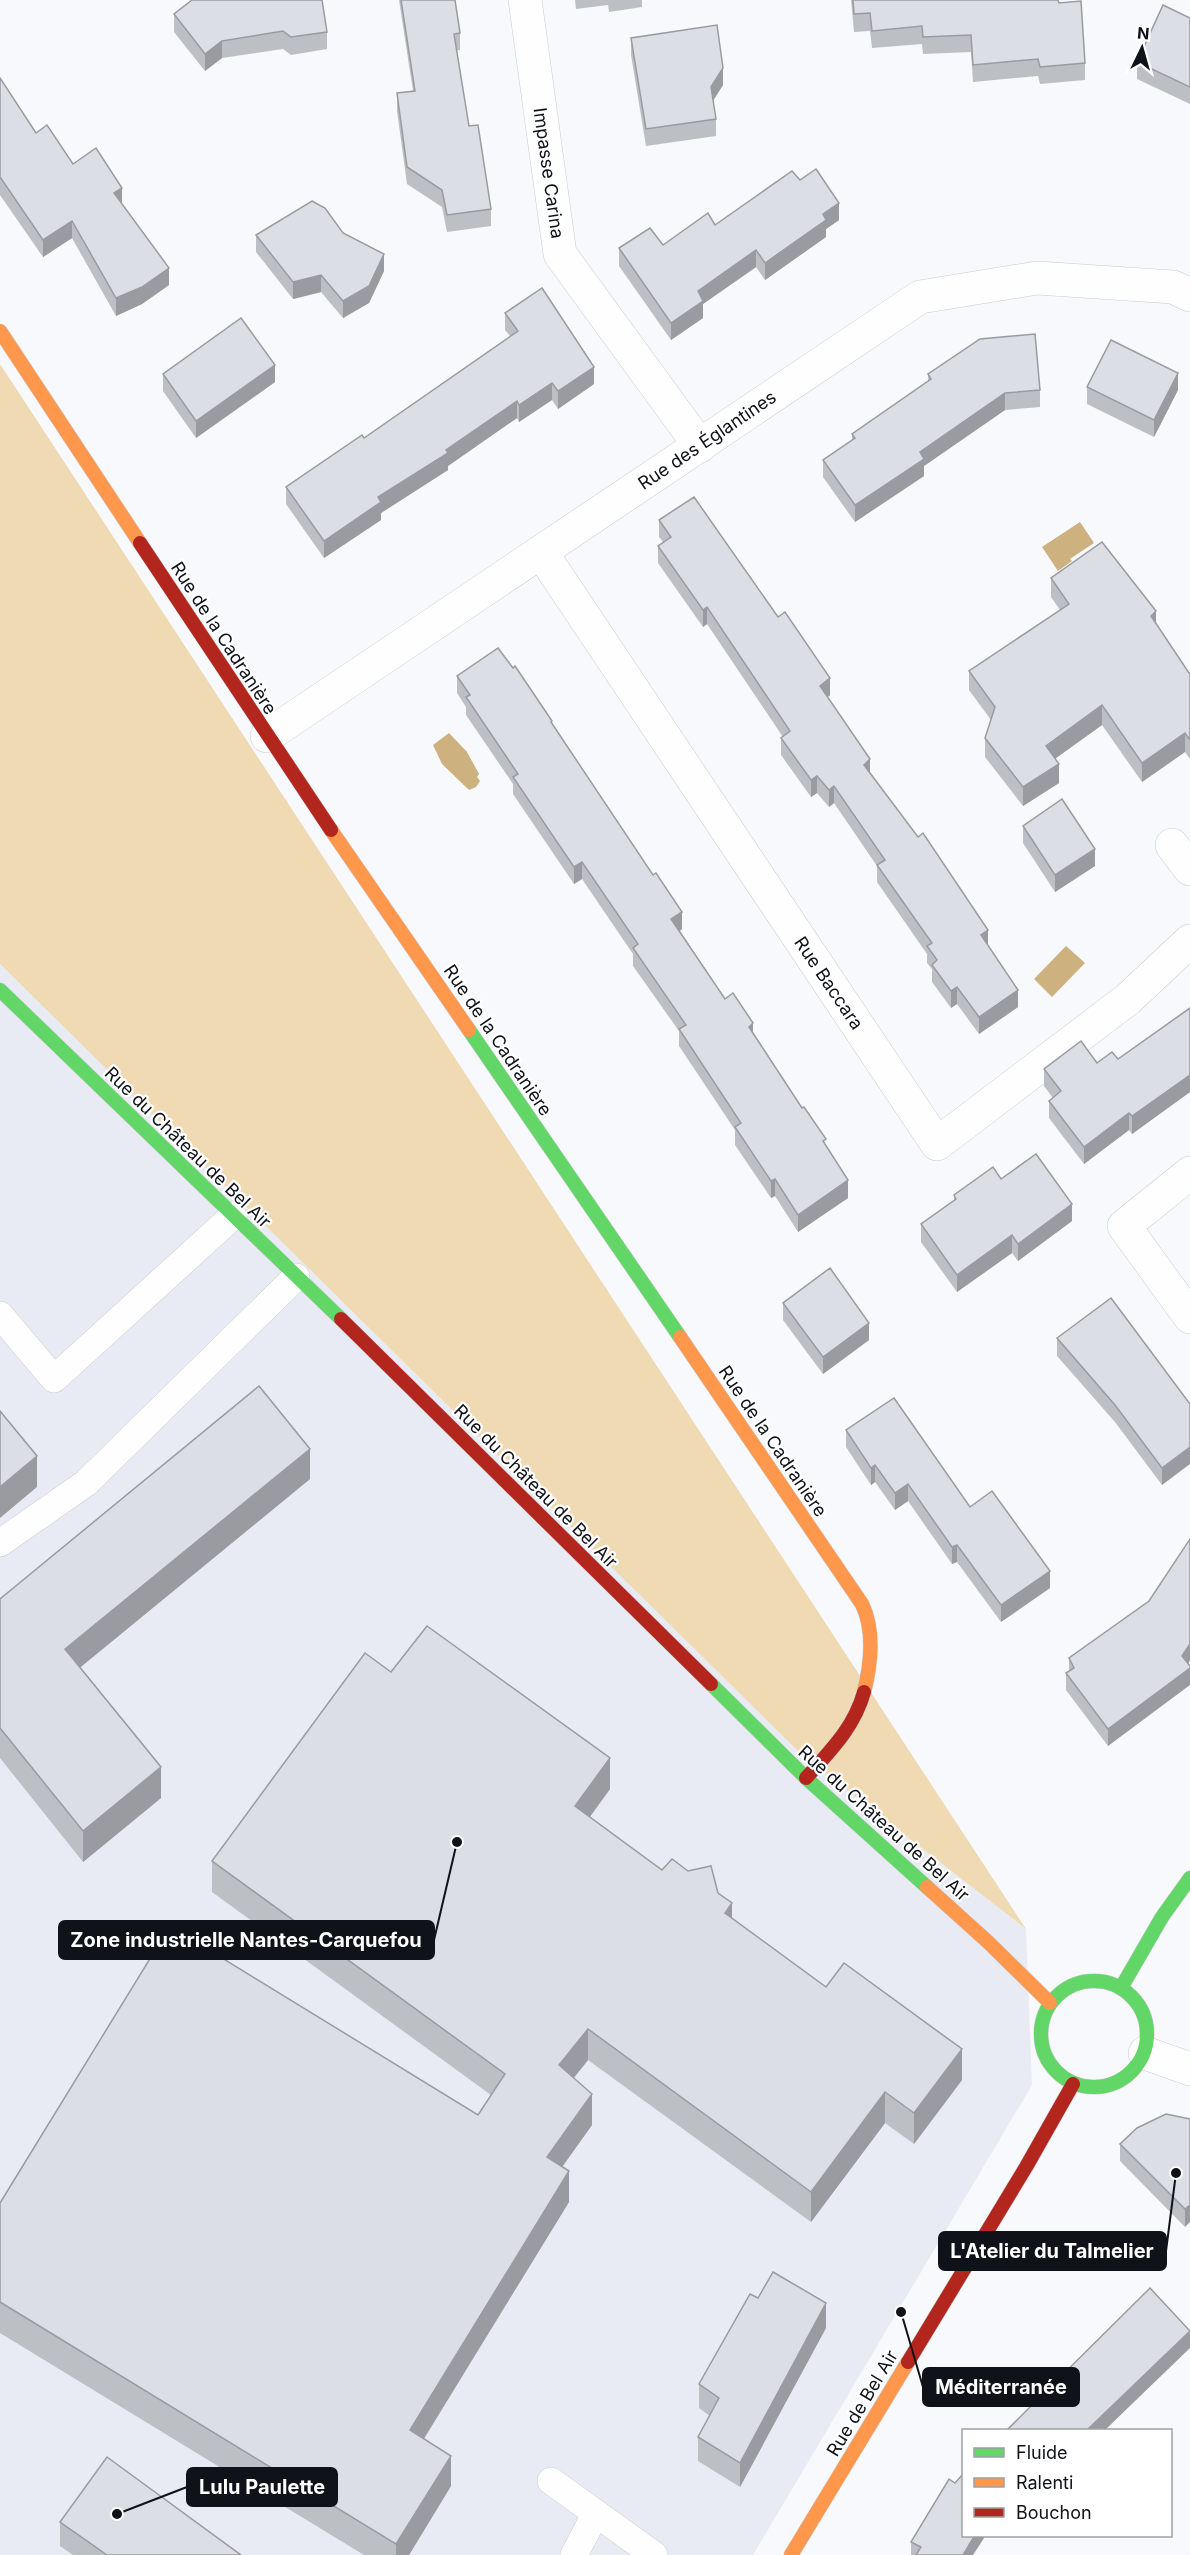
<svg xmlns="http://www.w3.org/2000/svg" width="1190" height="2555" font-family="Inter,sans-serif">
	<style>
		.built { fill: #e8ebf4 }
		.forest { fill: #f0dab3 }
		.water { fill: #cdb17f }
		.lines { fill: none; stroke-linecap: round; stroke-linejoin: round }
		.lane-casing { stroke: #caccd2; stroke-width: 28 }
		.street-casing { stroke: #caccd2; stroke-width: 34 }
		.fast-casing { stroke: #caccd2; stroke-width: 15 }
		.slow-casing { stroke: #caccd2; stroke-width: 15 }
		.jam-casing { stroke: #caccd2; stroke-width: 15 }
		.lane { stroke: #fefeff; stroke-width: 27 }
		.street { stroke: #fefeff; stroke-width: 33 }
		.fast { stroke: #63d668; stroke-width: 14 }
		.slow { stroke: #ff974d; stroke-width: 14 }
		.jam { stroke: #b3261e; stroke-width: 14 }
		.wall { fill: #bcbfc4 }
		.shaded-wall { fill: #999ba0 }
		.building { fill: #dbdee4; stroke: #999ba0; stroke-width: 1.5 }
		.labels { text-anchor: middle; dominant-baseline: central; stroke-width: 4.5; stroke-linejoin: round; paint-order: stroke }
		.street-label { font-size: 18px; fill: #10121a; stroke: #fff }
		.leader { fill: none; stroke: #10121a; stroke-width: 2 }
		.callout-dot { fill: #10121a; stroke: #fff; stroke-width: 2 }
		.callout { fill: #10121a; stroke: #10121a; stroke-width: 2 }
		.callout-label { font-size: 20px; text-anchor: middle; font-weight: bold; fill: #fff }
	</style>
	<rect width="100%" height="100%" fill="#f7f9fc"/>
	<path class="built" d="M 0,964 L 803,1756 L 1026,1929 L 1032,2085 L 753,2555 L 0,2555 Z"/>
	<path class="forest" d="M 0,364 L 1026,1929 L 803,1756 L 0,964 Z"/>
	<g class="water">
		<path d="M 1080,522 L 1094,543 L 1070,559 L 1072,561 L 1058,571 L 1042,547 Z"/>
		<path d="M 449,733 L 467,752 L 479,774 L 477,777 L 480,781 L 476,787 L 469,790 L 442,764 L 433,745 Z"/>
		<path d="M 1066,946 L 1085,963 L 1052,997 L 1034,979 Z"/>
	</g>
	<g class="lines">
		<g class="lane-casing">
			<g id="lane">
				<path d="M 0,1315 L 54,1379 L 233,1216"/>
				<path d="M 0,1543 L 86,1483 L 296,1277"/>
				<path d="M 551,2481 L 654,2555"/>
				<path d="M 574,2555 L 596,2513"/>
			</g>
		</g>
		<g class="street-casing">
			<g id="street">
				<path d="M 525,0 L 560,254 L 700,446"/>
				<path d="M 541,552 L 937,1144 L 1128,999 L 1190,941"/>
				<path d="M 267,736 L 920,297 L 1037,278 L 1173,287 L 1190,295"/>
				<path d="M 1172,845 L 1190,869"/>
				<path d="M 1190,1173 L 1124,1226 L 1190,1317"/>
				<path d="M 1145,2053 L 1190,2069"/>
			</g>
		</g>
		<g class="fast-casing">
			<g id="fast">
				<path d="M 0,990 L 341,1319"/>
				<path d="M 469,1030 L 680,1337"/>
				<path d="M 711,1684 L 806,1778 L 927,1887"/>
				<circle cx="1094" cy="2034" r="53"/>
				<path d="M 1121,1988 L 1162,1917 L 1190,1878"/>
			</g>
		</g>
		<g class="slow-casing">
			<g id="slow">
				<path d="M 0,331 L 140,543"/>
				<path d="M 331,830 L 469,1030"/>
				<path d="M 680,1337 L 862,1604 C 875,1631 871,1664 864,1692"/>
				<path d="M 927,1887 L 988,1942 L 1050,2003"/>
				<path d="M 791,2555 L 908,2362"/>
			</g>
		</g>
		<g class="jam-casing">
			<g id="jam">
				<path d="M 140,543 L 331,830"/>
				<path d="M 341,1319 L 711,1684"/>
				<path d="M 806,1778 C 830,1751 854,1728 864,1692"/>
				<path d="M 908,2362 L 1026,2167 L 1073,2084"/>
			</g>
		</g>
		<use href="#lane" class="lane"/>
		<use href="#street" class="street"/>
		<use href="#fast" class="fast"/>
		<use href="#slow" class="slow"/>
		<use href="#jam" class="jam"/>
	</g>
	<g class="wall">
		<path d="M 399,0 L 455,0 L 460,33 L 460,50 L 457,50 L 469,126 L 491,209 L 491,226 L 447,232 L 442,207 L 407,184 L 397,111 L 397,93 L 413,91 Z"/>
		<path d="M 575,0 L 642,0 L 642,7 L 609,12 L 608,5 L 576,9 Z"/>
		<path d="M 851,0 L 945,0 L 1059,3 L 1085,63 L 1085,80 L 1040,84 L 1038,76 L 973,82 L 971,52 L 923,54 L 922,44 L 872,48 L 870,31 L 854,32 Z"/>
		<path d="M 174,14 L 327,32 L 327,49 L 291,55 L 283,49 L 222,58 L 205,71 L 174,32 Z"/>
		<path d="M 1190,18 L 1190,104 L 1137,79 L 1137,62 Z"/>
		<path d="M 631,38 L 723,85 L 713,100 L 716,119 L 716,136 L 646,146 L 631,55 Z"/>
		<path d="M 0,78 L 36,133 L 122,203 L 169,285 L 142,304 L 116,316 L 72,238 L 43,257 L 0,195 Z"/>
		<path d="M 800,180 L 839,220 L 826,229 L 826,237 L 765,280 L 756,267 L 703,304 L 703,318 L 671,340 L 619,266 L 619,248 L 663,245 L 715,225 Z"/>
		<path d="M 343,233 L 384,271 L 369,303 L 343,318 L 321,292 L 293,299 L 256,252 L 256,235 Z"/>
		<path d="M 505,313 L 594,384 L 558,409 L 552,400 L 519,422 L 517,418 L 448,466 L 448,470 L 381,513 L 381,520 L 324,558 L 286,504 L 286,487 L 364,438 L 510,336 L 505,330 Z"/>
		<path d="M 163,374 L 275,382 L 196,438 L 163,391 Z"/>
		<path d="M 928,374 L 1040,390 L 1040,407 L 1005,410 L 924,466 L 924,476 L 855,522 L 823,477 L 823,460 L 852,440 L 852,434 L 928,382 Z"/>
		<path d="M 1087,387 L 1178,390 L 1154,437 L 1087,404 Z"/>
		<path d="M 659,520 L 830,695 L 828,697 L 870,774 L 988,945 L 1018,1007 L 979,1034 L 957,1004 L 951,1008 L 932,982 L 932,969 L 927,963 L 927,954 L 877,882 L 877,866 L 834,803 L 829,807 L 817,793 L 811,797 L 781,755 L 781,738 L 783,737 L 707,624 L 703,627 L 658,563 L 658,546 L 663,542 L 659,537 Z"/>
		<path d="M 1051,578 L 1156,624 L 1189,673 L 1190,673 L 1190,759 L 1185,752 L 1142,782 L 1102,725 L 1055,759 L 1059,783 L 1023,806 L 985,757 L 985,738 L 991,720 L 969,690 L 969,671 L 1060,610 L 1051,597 Z"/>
		<path d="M 457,676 L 552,725 L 682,929 L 680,931 L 725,999 L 753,1034 L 826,1146 L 848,1198 L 798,1232 L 775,1196 L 771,1198 L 735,1145 L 735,1130 L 679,1046 L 679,1031 L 633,966 L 633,954 L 582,879 L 574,884 L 513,794 L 513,784 L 466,715 L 466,707 L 457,693 Z"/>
		<path d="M 1023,826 L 1095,866 L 1055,892 L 1023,843 Z"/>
		<path d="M 1190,1008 L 1190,1092 L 1132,1134 L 1129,1130 L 1084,1164 L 1049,1118 L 1049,1101 L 1053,1098 L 1044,1086 L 1044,1069 L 1097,1063 L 1118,1059 Z"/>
		<path d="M 1001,1179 L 1072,1221 L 1018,1261 L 1012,1253 L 957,1292 L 921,1242 L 921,1224 L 954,1201 L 954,1195 Z"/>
		<path d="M 783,1303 L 869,1340 L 823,1374 L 783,1320 Z"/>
		<path d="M 1057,1338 L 1190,1404 L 1162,1485 L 1115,1422 L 1057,1356 Z"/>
		<path d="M 846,1430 L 970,1507 L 1050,1588 L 1001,1622 L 957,1562 L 952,1564 L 908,1501 L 895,1510 L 875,1482 L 871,1485 L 846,1447 Z"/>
		<path d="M 310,1479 L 80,1667 L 161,1798 L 83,1862 L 0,1758 L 0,1599 Z"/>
		<path d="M 1069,1658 L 1188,1664 L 1108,1746 L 1066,1690 L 1066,1673 L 1069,1671 Z"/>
		<path d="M 391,1672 L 610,1789 L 590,1817 L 662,1870 L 718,1893 L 732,1918 L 826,1987 L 962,2080 L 914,2144 L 885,2123 L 811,2222 L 588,2060 L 574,2078 L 592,2125 L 562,2167 L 569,2202 L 424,2439 L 451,2486 L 409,2555 L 364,2555 L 0,2333 L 0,2203 L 478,2115 L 491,2095 L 212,1892 L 212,1861 Z"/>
		<path d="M 1190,2119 L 1185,2227 L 1120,2161 L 1120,2144 Z"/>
		<path d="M 758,2298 L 826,2328 L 740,2487 L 698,2461 L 698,2437 L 710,2416 L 699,2408 L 699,2384 Z"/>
		<path d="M 60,2522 L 241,2555 L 73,2555 L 60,2546 Z"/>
		<path d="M 911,2542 L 973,2555 L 911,2555 Z"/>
	</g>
	<g class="shaded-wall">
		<path d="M 222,41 L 222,58 L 205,71 L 205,54 Z"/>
		<path d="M 723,68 L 723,85 L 711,104 L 711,87 Z"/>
		<path d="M 122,188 L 122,205 L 114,193 Z"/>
		<path d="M 839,203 L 839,220 L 826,229 L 826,237 L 765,280 L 765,263 L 823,214 Z"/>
		<path d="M 72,221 L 72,238 L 43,257 L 43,240 Z"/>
		<path d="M 756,250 L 756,267 L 703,304 L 703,318 L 671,340 L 671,323 L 698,291 Z"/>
		<path d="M 384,254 L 384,271 L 369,303 L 343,318 L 343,301 Z"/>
		<path d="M 169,268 L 169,285 L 142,304 L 116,316 L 116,298 Z"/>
		<path d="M 321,275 L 321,292 L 293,299 L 293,282 Z"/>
		<path d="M 275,365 L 275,382 L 196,438 L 196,421 Z"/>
		<path d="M 594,367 L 594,384 L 558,409 L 558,391 Z"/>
		<path d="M 1178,373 L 1178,390 L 1154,437 L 1154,420 Z"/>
		<path d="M 552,383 L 552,400 L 519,422 L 519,405 Z"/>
		<path d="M 1005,393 L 1005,410 L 924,466 L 924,476 L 855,522 L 855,505 L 920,452 Z"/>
		<path d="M 517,401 L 517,418 L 448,466 L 448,470 L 381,513 L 381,520 L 324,558 L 324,541 L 378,497 Z"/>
		<path d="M 707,607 L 707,624 L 703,627 L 703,610 Z"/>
		<path d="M 1156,611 L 1156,630 L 1151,616 Z"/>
		<path d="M 830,678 L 830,695 L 820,703 L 820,686 Z"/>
		<path d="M 1102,705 L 1102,725 L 1046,765 L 1046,746 Z"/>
		<path d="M 1185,733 L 1185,752 L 1142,782 L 1142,763 Z"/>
		<path d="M 870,759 L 870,776 L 864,765 Z"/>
		<path d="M 1059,764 L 1059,783 L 1023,806 L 1023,787 Z"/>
		<path d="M 817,776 L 817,793 L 811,797 L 811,780 Z"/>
		<path d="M 834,786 L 834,803 L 829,807 L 829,790 Z"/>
		<path d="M 1095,849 L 1095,866 L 1055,892 L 1055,875 Z"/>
		<path d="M 582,862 L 582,879 L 574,884 L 574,867 Z"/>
		<path d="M 682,912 L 682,929 L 671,936 L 671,919 Z"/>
		<path d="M 988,930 L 988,947 L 981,935 Z"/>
		<path d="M 957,987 L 957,1004 L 951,1008 L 951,991 Z"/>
		<path d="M 1018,990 L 1018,1007 L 979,1034 L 979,1017 Z"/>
		<path d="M 753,1023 L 753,1040 L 749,1027 Z"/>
		<path d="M 1190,1075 L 1190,1092 L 1132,1134 L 1132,1116 Z"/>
		<path d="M 1129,1113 L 1129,1130 L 1084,1164 L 1084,1147 Z"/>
		<path d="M 775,1179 L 775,1196 L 771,1198 L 771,1181 Z"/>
		<path d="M 848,1180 L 848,1198 L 798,1232 L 798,1215 Z"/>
		<path d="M 1072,1204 L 1072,1221 L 1018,1261 L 1018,1244 Z"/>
		<path d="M 1012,1235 L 1012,1253 L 957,1292 L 957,1275 Z"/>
		<path d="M 869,1323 L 869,1340 L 823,1374 L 823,1357 Z"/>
		<path d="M 1190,1447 L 1190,1464 L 1162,1485 L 1162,1468 Z"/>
		<path d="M 310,1449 L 310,1479 L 65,1680 L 65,1649 Z"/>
		<path d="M 37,1456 L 37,1487 L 0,1518 L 0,1487 Z"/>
		<path d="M 875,1465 L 875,1482 L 871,1485 L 871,1468 Z"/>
		<path d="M 908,1484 L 908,1501 L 895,1510 L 895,1493 Z"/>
		<path d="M 957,1545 L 957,1562 L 952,1564 L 952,1547 Z"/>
		<path d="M 1050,1571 L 1050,1588 L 1001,1622 L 1001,1605 Z"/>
		<path d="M 1190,1644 L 1190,1661 L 1182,1673 L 1182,1656 Z"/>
		<path d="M 1190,1668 L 1190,1685 L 1108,1746 L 1108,1729 Z"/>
		<path d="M 610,1758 L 610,1789 L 575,1837 L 575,1806 Z"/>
		<path d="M 161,1767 L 161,1798 L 83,1862 L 83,1831 Z"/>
		<path d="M 732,1903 L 732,1934 L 725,1913 Z"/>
		<path d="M 588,2029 L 588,2060 L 559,2096 L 559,2065 Z"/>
		<path d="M 962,2049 L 962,2080 L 914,2144 L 914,2113 Z"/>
		<path d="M 885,2092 L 885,2123 L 811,2222 L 811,2192 Z"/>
		<path d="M 592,2094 L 592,2125 L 547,2188 L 547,2157 Z"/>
		<path d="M 569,2171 L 569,2202 L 410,2461 L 410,2430 Z"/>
		<path d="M 1190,2205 L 1190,2222 L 1185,2227 L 1185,2209 Z"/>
		<path d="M 826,2303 L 826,2328 L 740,2487 L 740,2463 Z"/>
		<path d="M 1190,2331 L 1190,2348 L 1105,2430 L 1087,2430 Z"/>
		<path d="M 451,2456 L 451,2486 L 409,2555 L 396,2555 L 396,2544 Z"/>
		<path d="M 975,2535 L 986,2535 L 973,2555 L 963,2555 Z"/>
	</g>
	<g class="building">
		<path d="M 192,0 L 322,0 L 327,32 L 291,37 L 283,31 L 222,41 L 205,54 L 174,14 Z"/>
		<path d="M 401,0 L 455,0 L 460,33 L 454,34 L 469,126 L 478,125 L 491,209 L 447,215 L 442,190 L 407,167 L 397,93 L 415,91 Z"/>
		<path d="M 853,0 L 1058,0 L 1059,3 L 1081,1 L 1085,63 L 1040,67 L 1038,59 L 973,65 L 971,35 L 923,37 L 922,26 L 872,31 L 870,13 L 854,14 Z"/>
		<path d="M 1163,5 L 1190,18 L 1190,87 L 1137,62 Z"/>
		<path d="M 717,25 L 723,68 L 711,87 L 716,119 L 646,129 L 631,38 Z"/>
		<path d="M 0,78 L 36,133 L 47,125 L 73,164 L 96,148 L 122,188 L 114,193 L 169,268 L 142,287 L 116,298 L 72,221 L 43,240 L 0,177 Z"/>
		<path d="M 816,169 L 839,203 L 823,214 L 826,220 L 765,263 L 756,250 L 698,291 L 703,301 L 671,323 L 619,248 L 650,228 L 663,245 L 708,213 L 715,225 L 792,171 L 800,180 Z"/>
		<path d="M 312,201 L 325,208 L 343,233 L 384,254 L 369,286 L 343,301 L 321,275 L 293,282 L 256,235 Z"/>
		<path d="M 542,288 L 594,367 L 558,391 L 552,383 L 519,405 L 517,401 L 446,450 L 448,453 L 378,497 L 381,502 L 324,541 L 286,487 L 362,435 L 364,438 L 518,331 L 505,313 Z"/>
		<path d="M 241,318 L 275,365 L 196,421 L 163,374 Z"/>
		<path d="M 1035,334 L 1040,390 L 1005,393 L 920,452 L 924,459 L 855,505 L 823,460 L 855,438 L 852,434 L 931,379 L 928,374 L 980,339 Z"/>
		<path d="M 1111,340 L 1178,373 L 1154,420 L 1087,387 Z"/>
		<path d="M 694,497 L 778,617 L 785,612 L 830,678 L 820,686 L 870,759 L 864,765 L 918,837 L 923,833 L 988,930 L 981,935 L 1018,990 L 979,1017 L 957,987 L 951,991 L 932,965 L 937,960 L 927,946 L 932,943 L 877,865 L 885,860 L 834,786 L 829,790 L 817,776 L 811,780 L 781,738 L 790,731 L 707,607 L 703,610 L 658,546 L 671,537 L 659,520 Z"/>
		<path d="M 1102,542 L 1156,611 L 1151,616 L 1189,673 L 1190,673 L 1190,740 L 1185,733 L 1142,763 L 1102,705 L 1046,746 L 1059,764 L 1023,787 L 985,738 L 995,707 L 969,671 L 1069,604 L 1051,578 Z"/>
		<path d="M 498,648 L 513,668 L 515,666 L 552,721 L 551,722 L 653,875 L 656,873 L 682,912 L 671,919 L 725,999 L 733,993 L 753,1023 L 749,1027 L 802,1108 L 804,1107 L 826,1139 L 823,1141 L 848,1180 L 798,1215 L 775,1179 L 771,1181 L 735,1127 L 741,1123 L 679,1029 L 686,1025 L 633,948 L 638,944 L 582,862 L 574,867 L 513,777 L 518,774 L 466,697 L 470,695 L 457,676 Z"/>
		<path d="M 1062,799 L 1095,849 L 1055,875 L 1023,826 Z"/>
		<path d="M 1190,1008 L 1190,1075 L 1132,1116 L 1129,1113 L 1084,1147 L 1049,1101 L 1061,1091 L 1044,1069 L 1081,1041 L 1097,1063 L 1112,1052 L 1118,1059 Z"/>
		<path d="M 1036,1154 L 1072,1204 L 1018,1244 L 1012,1235 L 957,1275 L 921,1224 L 956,1199 L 954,1195 L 993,1167 L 1001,1179 Z"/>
		<path d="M 830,1268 L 869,1323 L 823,1357 L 783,1303 Z"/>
		<path d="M 1111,1298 L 1190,1404 L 1190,1447 L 1162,1468 L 1115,1405 L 1057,1338 Z"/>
		<path d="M 259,1386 L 310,1449 L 65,1649 L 161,1767 L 83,1831 L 0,1728 L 0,1599 Z"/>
		<path d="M 894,1398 L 970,1507 L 992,1491 L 1050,1571 L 1001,1605 L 957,1545 L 952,1547 L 908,1484 L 895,1493 L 875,1465 L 871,1468 L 846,1430 Z"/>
		<path d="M 0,1411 L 37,1456 L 0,1487 Z"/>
		<path d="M 1190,1539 L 1190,1644 L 1182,1656 L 1190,1666 L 1190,1668 L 1108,1729 L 1066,1673 L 1074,1668 L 1069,1658 L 1149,1601 Z"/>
		<path d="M 427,1626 L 610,1758 L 575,1806 L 662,1870 L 672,1859 L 688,1871 L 711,1866 L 718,1893 L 732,1903 L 725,1913 L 826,1987 L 844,1963 L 962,2049 L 914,2113 L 885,2092 L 811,2192 L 588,2029 L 559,2065 L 592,2094 L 547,2157 L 569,2171 L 410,2430 L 451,2456 L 396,2544 L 0,2302 L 0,2203 L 170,1926 L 478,2115 L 505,2074 L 212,1861 L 365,1653 L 391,1672 Z"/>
		<path d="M 1166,2114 L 1190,2119 L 1190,2205 L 1185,2209 L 1120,2144 L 1137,2128 Z"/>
		<path d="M 773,2272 L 826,2303 L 740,2463 L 698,2437 L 719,2398 L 699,2384 L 750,2294 L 758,2298 Z"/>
		<path d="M 1150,2288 L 1190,2331 L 1087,2430 L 1007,2430 Z"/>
		<path d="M 107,2457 L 241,2555 L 107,2555 L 60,2522 Z"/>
		<path d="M 963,2474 L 963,2535 L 975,2535 L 963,2555 L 916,2555 L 921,2547 L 911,2542 L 949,2479 L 955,2483 Z"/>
	</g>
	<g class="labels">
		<g class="street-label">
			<text transform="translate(549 173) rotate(82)">Impasse Carina</text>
			<text transform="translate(707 440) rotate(-34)">Rue des Églantines</text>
			<text transform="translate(224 638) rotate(57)">Rue de la Cadranière</text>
			<text transform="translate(829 983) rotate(56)">Rue Baccara</text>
			<text transform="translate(498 1040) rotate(56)">Rue de la Cadranière</text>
			<text transform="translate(188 1147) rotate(44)">Rue du Château de Bel Air</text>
			<text transform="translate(773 1441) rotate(56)">Rue de la Cadranière</text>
			<text transform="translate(536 1486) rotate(45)">Rue du Château de Bel Air</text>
			<text transform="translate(884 1823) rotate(42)">Rue du Château de Bel Air</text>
			<text transform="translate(862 2403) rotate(-59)">Rue de Bel Air</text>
		</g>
	</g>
	<path class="leader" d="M457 1842L434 1940M1176 2173L1166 2251M901 2312L923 2387M117 2514L187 2487"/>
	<g class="callout-dot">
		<circle cx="457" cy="1842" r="6"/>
		<circle cx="1176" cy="2173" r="6"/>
		<circle cx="901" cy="2312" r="6"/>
		<circle cx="117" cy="2514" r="6"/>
	</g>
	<g class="callout">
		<rect x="59" y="1921" width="375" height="38" rx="6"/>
		<rect x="939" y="2232" width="227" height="38" rx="6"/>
		<rect x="923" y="2368" width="156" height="38" rx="6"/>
		<rect x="187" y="2468" width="150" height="38" rx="6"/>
	</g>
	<g class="callout-label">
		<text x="246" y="1947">Zone industrielle Nantes-Carquefou</text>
		<text x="1052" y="2258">L'Atelier du Talmelier</text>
		<text x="1001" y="2394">Méditerranée</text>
		<text x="262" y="2494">Lulu Paulette</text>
	</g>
	<rect x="962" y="2429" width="210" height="108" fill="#ffffff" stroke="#9fa0a3" stroke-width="1.5"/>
	<rect x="974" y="2448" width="30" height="9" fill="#63d668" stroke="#9fa0a3" stroke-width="1.5"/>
	<text x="1016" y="2459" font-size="18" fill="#10121a">Fluide</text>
	<rect x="974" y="2478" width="30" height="9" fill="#ff974d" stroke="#9fa0a3" stroke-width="1.5"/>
	<text x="1016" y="2489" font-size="18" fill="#10121a">Ralenti</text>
	<rect x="974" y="2508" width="30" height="9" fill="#b3261e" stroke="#9fa0a3" stroke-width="1.5"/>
	<text x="1016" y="2519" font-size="18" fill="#10121a">Bouchon</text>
	<g transform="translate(1142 48) rotate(5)" stroke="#ffffff" stroke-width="4.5" paint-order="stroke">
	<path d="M0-4.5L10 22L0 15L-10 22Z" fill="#10121a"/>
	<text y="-9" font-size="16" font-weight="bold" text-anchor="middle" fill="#10121a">N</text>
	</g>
</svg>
